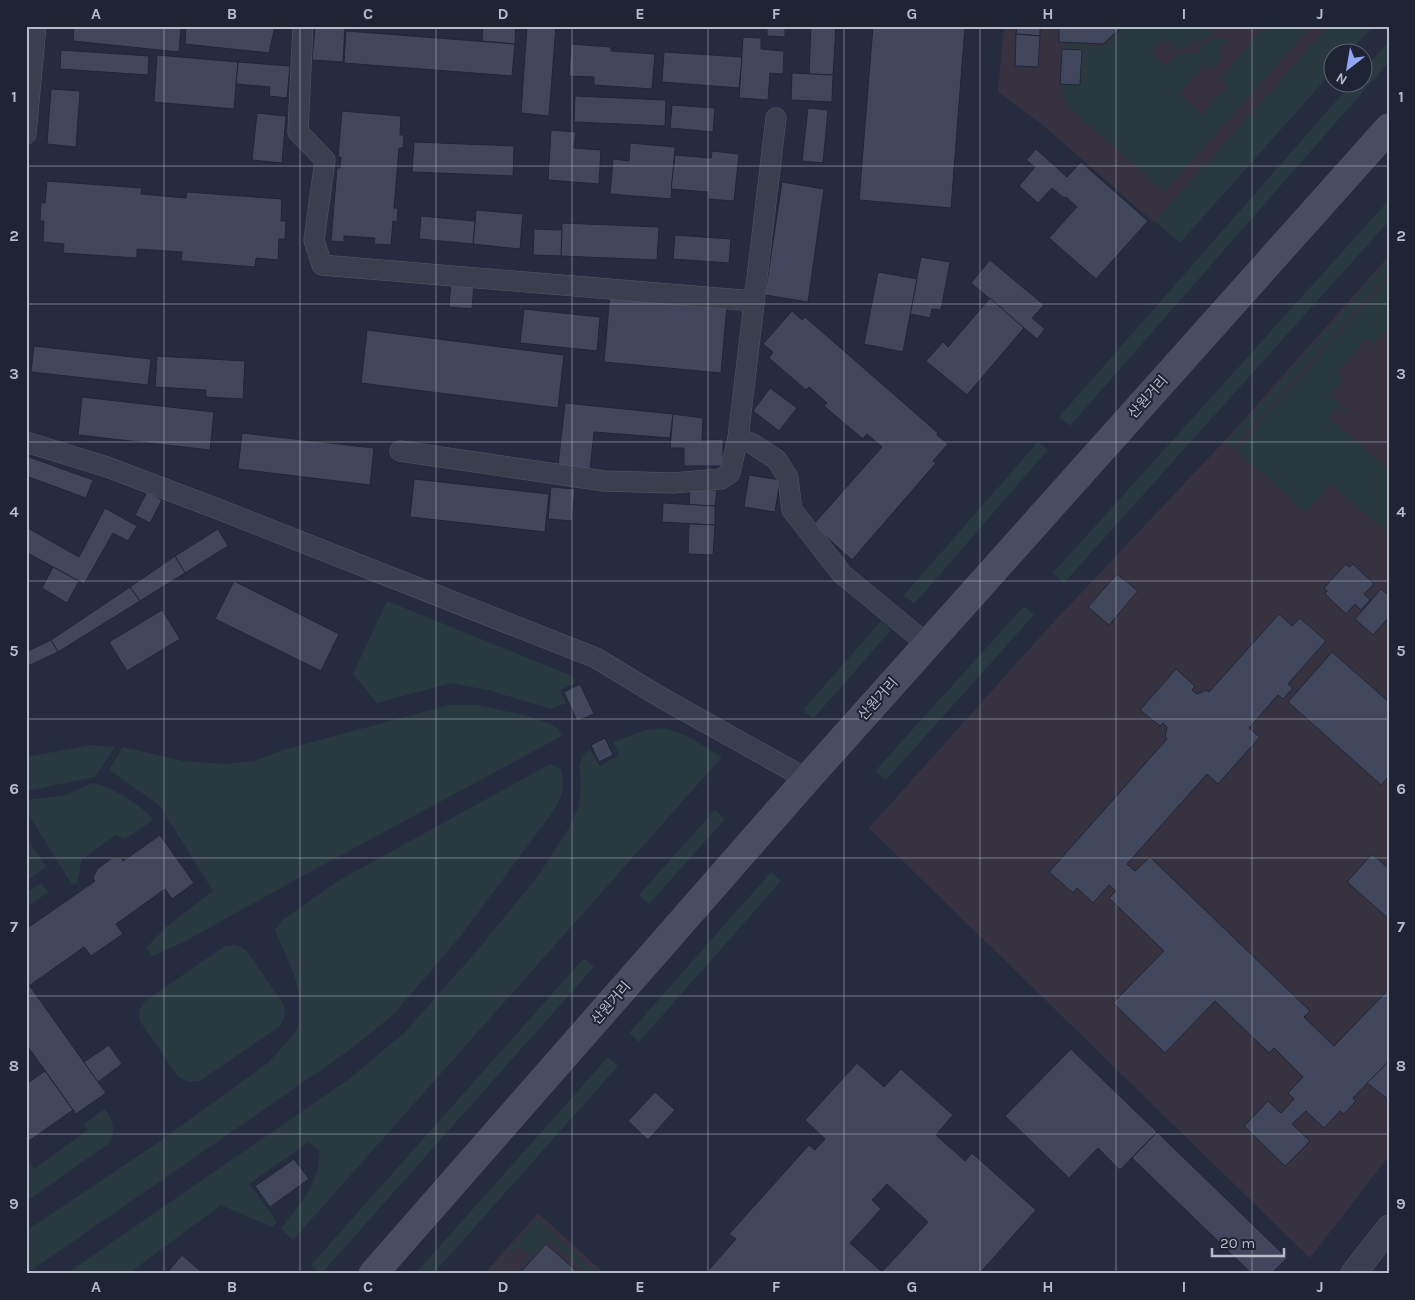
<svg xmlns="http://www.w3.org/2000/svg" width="1415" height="1300" font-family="Karla,'Noto Sans KR',sans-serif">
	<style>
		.medical { fill: #363240 }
		.green { fill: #283940 }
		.building { fill: #40475c; stroke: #212636; fill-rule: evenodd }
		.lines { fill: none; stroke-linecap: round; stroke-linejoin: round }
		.minor-casing { stroke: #525766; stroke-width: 21 }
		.tertiary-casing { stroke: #525766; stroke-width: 26 }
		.secondary-casing { stroke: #525766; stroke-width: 29 }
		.minor { stroke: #3a3f4f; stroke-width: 20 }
		.tertiary { stroke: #3a3f4f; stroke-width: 25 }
		.secondary { stroke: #484d61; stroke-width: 28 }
		.grid { fill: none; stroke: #b7bac9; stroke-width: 1; stroke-opacity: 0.55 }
		.labels { text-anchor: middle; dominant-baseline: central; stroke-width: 4; stroke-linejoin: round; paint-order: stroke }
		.street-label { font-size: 14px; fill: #b7bac9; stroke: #1f2434 }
		.neatline { fill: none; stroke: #b7bac9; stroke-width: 2 }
		.grid-label { font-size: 16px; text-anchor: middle; font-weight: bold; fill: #b7bac9 }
	</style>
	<rect width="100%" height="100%" fill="#262c3f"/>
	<g class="medical">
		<path d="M 1004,26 L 1345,26 L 1169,224 L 1152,221 L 1043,125 L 998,92 Z"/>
		<path d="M 1389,256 L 1389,1156 L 1310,1258 L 869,828 L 1049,627 L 1231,434 Z"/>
		<path d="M 538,1213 L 605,1274 L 484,1274 Z"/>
	</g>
	<g class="green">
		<path d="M 1126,26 L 1147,26 L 1162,29 L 1176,26 L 1213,26 L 1211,31 L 1213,35 L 1201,42 L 1194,39 L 1190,41 L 1187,48 L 1176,50 C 1173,45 1171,40 1164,41 C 1139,42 1165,82 1176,54 L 1188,52 L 1192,54 L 1199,53 C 1201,51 1202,48 1203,46 C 1209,38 1220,36 1227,41 L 1218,52 L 1223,57 L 1211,70 L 1205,65 L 1179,94 L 1202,115 L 1228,86 L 1220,78 L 1266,26 L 1312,26 L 1164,192 L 1072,110 C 1055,92 1062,68 1063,44 L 1103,46 Z"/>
		<path d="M 1329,26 L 1373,26 L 1350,52 L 1332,52 L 1332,72 L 1180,243 L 1155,221 Z"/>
		<path d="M 1389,41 L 1389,62 L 1070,426 L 1059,417 L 1352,83 L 1362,82 L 1363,71 Z"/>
		<path d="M 1389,200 L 1389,221 L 1064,583 L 1053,573 Z"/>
		<path d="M 1389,260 L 1389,274 L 1232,449 L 1226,443 Z"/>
		<path d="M 1389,278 L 1389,328 L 1374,344 L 1367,339 L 1337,373 L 1344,379 L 1330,395 L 1348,411 L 1346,414 L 1338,407 L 1329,417 L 1389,470 L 1389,523 L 1383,529 L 1331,484 L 1306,512 L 1235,450 Z"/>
		<path d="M 1038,442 L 1048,450 L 914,604 L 904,595 Z"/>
		<path d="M 387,601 L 572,676 L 575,683 L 560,690 L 566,703 L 551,709 L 488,690 L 451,683 L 377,703 L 353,674 Z"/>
		<path d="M 1024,606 L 1034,615 L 886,780 L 875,771 Z"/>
		<path d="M 881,621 L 891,630 L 813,719 L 803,710 Z"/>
		<path d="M 449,705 L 477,705 L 525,715 L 553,725 L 558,729 L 562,736 L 297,879 L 182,943 L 152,956 L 146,948 L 166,927 L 213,891 L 159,805 L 109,770 L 123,747 L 183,761 L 226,764 L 254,761 L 283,750 Z"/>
		<path d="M 663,728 L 687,736 L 722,757 L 293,1240 L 281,1229 C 298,1205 322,1182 319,1151 L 309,1142 L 249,1184 L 277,1222 L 272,1227 L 221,1205 L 128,1274 L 66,1274 L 349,1079 L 405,1032 L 475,953 L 538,876 L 570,826 L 579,805 L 581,781 L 579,767 L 582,756 L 590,749 L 600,766 L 619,755 L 613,742 L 646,730 Z"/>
		<path d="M 91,745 L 115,747 L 95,777 L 26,791 L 26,757 Z"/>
		<path d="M 550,764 L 561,769 C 566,789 562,796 552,813 L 459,938 L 393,1015 L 347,1052 L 26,1274 L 26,1231 L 153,1146 L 269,1062 L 293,1035 L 299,1024 L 299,992 L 292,969 L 275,930 L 284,919 L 338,881 Z"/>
		<path d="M 93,783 C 113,788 141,804 153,820 L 125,839 L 116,835 L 82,859 L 77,883 L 72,885 L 26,810 L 26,800 L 63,796 Z"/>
		<path d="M 715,810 L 725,819 L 649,904 L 639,895 Z"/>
		<path d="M 26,837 L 46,867 L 26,881 Z"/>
		<path d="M 771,872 L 781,881 L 639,1042 L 629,1033 Z"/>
		<path d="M 41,883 L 48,892 L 26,908 L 26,893 Z"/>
		<path d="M 236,945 L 246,950 L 284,1005 L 285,1016 L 280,1026 L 200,1081 L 189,1082 L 178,1077 L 140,1021 L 139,1011 L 145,1001 L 225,946 Z"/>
		<path d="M 584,958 L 594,967 L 321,1274 L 311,1265 Z"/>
		<path d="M 608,1057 L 618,1066 L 433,1274 L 415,1274 Z"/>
		<path d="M 105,1109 C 113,1121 117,1130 108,1144 L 27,1201 L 26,1158 L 34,1169 L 88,1130 L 84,1124 Z"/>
		<path d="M 537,1219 L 597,1274 L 587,1274 L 548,1239 L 526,1265 L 523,1263 L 530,1255 L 519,1246 L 513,1254 L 509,1250 Z"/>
	</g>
	<g class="building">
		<path d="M 74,26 L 181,26 L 179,52 L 73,41 Z"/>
		<path d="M 186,26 L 275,26 L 269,53 L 185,44 Z"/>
		<path d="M 315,26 L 345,26 L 343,62 L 312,60 Z"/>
		<path d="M 483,26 L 516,26 L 515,44 L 482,41 Z"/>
		<path d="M 527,26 L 556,26 L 549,116 L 521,113 Z"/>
		<path d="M 767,26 L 785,26 L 785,37 L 767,36 Z"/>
		<path d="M 811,26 L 836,26 L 833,75 L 809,74 Z"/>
		<path d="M 873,26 L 965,26 L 951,208 L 859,200 Z"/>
		<path d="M 1017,26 L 1040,26 L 1040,36 L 1016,34 Z"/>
		<path d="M 1059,26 L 1123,26 L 1103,44 L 1059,42 Z"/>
		<path d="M 346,31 L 515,44 L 512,76 L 344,63 Z"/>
		<path d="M 1016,34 L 1040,36 L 1038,67 L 1015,66 Z"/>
		<path d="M 743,37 L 761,38 L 761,49 L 784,51 L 783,74 L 770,73 L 768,100 L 739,98 Z"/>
		<path d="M 571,44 L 611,47 L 611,51 L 655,54 L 652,89 L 594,85 L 594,77 L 569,76 Z"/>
		<path d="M 1062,49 L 1082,50 L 1080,85 L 1060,84 Z"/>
		<path d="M 61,50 L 149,56 L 148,75 L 60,69 Z"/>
		<path d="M 664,52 L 742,57 L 739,88 L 662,82 Z"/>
		<path d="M 157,55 L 238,62 L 234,109 L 154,102 Z"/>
		<path d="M 238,62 L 290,66 L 287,98 L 269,96 L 270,87 L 236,84 Z"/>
		<path d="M 792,73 L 833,75 L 832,102 L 791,100 Z"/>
		<path d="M 51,89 L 80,91 L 76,147 L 47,144 Z"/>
		<path d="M 575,96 L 666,100 L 665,126 L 574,122 Z"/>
		<path d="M 672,105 L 715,108 L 713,132 L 670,128 Z"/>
		<path d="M 808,108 L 828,110 L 823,163 L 802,161 Z"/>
		<path d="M 342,111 L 401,116 L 400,135 L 404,135 L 403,148 L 399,148 L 394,208 L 398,208 L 397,222 L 393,221 L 391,245 L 374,244 L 375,238 L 344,236 L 344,242 L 331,241 L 337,168 L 340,168 L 341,157 L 338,157 Z"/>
		<path d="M 257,113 L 286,116 L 282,163 L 252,160 Z"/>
		<path d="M 551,130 L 576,132 L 574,148 L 601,150 L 599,184 L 548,180 Z"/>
		<path d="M 414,142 L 514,146 L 513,176 L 412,172 Z"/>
		<path d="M 630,143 L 675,147 L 671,199 L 610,194 L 613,159 L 629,161 Z"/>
		<path d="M 1036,149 L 1067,177 L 1081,162 L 1148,221 L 1096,279 L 1049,238 L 1077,207 L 1066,197 L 1064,198 L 1052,188 L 1038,203 L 1019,186 L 1035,167 L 1026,160 Z"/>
		<path d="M 712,151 L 739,154 L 734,201 L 708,199 L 708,192 L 671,189 L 675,155 L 711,158 Z"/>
		<path d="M 47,181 L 142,188 L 141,194 L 186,198 L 187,192 L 282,199 L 281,221 L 286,221 L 285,239 L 279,239 L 278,260 L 256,258 L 255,267 L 181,261 L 182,252 L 137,249 L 137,258 L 63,253 L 64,244 L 43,242 L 44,221 L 40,221 L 41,203 L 45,203 Z"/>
		<path d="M 782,182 L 824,189 L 808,302 L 765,295 Z"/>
		<path d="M 476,210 L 523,214 L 520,249 L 473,244 Z"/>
		<path d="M 421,216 L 475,221 L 473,244 L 419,239 Z"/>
		<path d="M 562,223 L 659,227 L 657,260 L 561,256 Z"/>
		<path d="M 534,229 L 562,230 L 561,256 L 533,255 Z"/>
		<path d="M 675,235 L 731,239 L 729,263 L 673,259 Z"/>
		<path d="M 921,257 L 950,262 L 941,310 L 932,309 L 930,318 L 910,314 Z"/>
		<path d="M 990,260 L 1044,305 L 1032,318 L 1045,329 L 1037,339 L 971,283 Z"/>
		<path d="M 878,272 L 917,279 L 903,352 L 864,344 Z"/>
		<path d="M 451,281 L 474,283 L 472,309 L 449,307 Z"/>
		<path d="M 610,294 L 727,305 L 721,373 L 604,362 Z"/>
		<path d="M 990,298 L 1024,328 L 967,395 L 926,361 L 943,342 L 948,347 Z"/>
		<path d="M 524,309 L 600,317 L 597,351 L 520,343 Z"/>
		<path d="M 792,311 L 802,320 L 805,317 L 938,433 L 937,435 L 948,444 L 933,461 L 936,463 L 852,560 L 813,525 L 882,447 L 867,434 L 863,439 L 824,406 L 827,403 L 809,387 L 806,390 L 769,358 L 773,352 L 763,344 Z"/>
		<path d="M 367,330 L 564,355 L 558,408 L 361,383 Z"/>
		<path d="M 34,346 L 151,359 L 148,385 L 31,372 Z"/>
		<path d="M 157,356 L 245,361 L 243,399 L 206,397 L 206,390 L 155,387 Z"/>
		<path d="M 770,388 L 797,408 L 779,431 L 753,411 Z"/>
		<path d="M 82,397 L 214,412 L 210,450 L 78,435 Z"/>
		<path d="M 565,403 L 673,414 L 670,438 L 594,432 L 590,469 L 558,465 Z"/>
		<path d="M 673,414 L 703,418 L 702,440 L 723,439 L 723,466 L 684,466 L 684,448 L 670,448 Z"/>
		<path d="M 242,433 L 374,448 L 370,485 L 238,469 Z"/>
		<path d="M 26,456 L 93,480 L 86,498 L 26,476 Z"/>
		<path d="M 749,475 L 780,480 L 775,512 L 744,507 Z"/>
		<path d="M 414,479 L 549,494 L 545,532 L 410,517 Z"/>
		<path d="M 551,487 L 575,489 L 572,521 L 548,519 Z"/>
		<path d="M 690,489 L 717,490 L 715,506 L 689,505 Z"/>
		<path d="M 147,492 L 162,500 L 150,523 L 135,515 Z"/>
		<path d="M 663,503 L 715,506 L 715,525 L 662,522 Z"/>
		<path d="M 105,508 L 137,526 L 128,541 L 113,533 L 84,584 L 26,552 L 26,527 L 79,557 Z"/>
		<path d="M 689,524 L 715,525 L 713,555 L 688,554 Z"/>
		<path d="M 218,529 L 228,546 L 185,573 L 175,556 Z"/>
		<path d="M 175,556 L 185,573 L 140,601 L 130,587 Z"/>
		<path d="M 1346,564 L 1349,567 L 1353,564 L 1374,584 L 1364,594 L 1370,600 L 1361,610 L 1355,604 L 1346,614 L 1325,594 L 1327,591 L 1324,588 Z"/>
		<path d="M 53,567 L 79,581 L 67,603 L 42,588 Z"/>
		<path d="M 1117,574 L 1138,591 L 1109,625 L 1088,607 Z"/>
		<path d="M 234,581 L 339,634 L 321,671 L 215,619 Z"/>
		<path d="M 130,587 L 140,601 L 58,652 L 51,640 Z"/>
		<path d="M 1381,589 L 1389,596 L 1389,617 L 1373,635 L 1355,619 Z"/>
		<path d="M 162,610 L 180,639 L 127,671 L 109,642 Z"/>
		<path d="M 1279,614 L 1292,626 L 1300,618 L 1326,641 L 1288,684 L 1293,688 L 1283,699 L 1278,695 L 1249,728 L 1260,737 L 1218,784 L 1207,774 L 1127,864 L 1135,871 L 1150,857 L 1310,1011 L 1304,1017 L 1334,1046 L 1389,989 L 1389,1061 L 1353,1098 L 1356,1101 L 1344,1114 L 1340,1111 L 1324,1128 L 1306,1111 L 1292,1124 L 1310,1141 L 1285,1166 L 1244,1126 L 1268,1101 L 1281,1113 L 1294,1099 L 1288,1093 L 1303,1077 L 1274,1048 L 1269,1053 L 1215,1001 L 1165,1053 L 1113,1003 L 1164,951 L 1109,898 L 1116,891 L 1109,885 L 1093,903 L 1077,888 L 1073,893 L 1049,872 L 1167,739 L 1165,737 L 1167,727 L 1163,723 L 1160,726 L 1140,710 L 1176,669 L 1195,686 L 1192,690 L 1197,694 L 1206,690 L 1209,692 Z"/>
		<path d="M 51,640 L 58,652 L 26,667 L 26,652 Z"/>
		<path d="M 1332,652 L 1389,702 L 1389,776 L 1381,785 L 1288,702 Z"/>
		<path d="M 580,684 L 594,714 L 577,721 L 564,692 Z"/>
		<path d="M 605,738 L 613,755 L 599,762 L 591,745 Z"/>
		<path d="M 160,835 L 194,883 L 172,899 L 165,889 L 116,924 L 123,934 L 91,956 L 84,947 L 26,988 L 26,929 L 95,881 L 93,878 L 97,869 L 112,858 L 121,858 L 123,861 Z"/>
		<path d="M 1372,854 L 1389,869 L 1389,919 L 1347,882 Z"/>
		<path d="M 29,985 L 106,1093 L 76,1114 L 26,1044 L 26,988 Z"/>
		<path d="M 109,1045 L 122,1064 L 98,1082 L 84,1062 Z"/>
		<path d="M 1071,1049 L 1157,1132 L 1120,1170 L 1098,1148 L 1069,1178 L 1005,1116 Z"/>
		<path d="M 1389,1061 L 1389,1100 L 1367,1083 Z"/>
		<path d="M 857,1063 L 884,1087 L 901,1069 L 953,1115 L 936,1135 L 965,1161 L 972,1153 L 1036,1210 L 979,1274 L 705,1274 L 736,1239 L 729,1234 L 809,1145 L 815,1150 L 825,1139 L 805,1120 ZM 887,1184 L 928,1222 L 882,1272 L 850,1243 L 881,1209 L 872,1200 Z"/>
		<path d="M 45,1071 L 73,1110 L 26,1143 L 26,1084 Z"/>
		<path d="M 655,1092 L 675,1110 L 648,1140 L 628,1121 Z"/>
		<path d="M 1157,1132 L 1287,1258 L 1271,1274 L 1252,1274 L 1132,1158 Z"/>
		<path d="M 294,1159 L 309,1179 L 270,1207 L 255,1186 Z"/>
		<path d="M 546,1244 L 580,1274 L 519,1274 Z"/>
		<path d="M 182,1255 L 204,1274 L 166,1274 Z"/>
	</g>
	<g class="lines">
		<g class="minor-casing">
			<g id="minor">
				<path d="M 303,26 L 298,132 L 325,160 L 314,240 L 322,265 L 754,301"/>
				<path d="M 26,134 L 36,26"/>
				<path d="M 738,438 L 753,444 L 777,460 L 788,478 L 792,510 L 842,574 L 927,644"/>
				<path d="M 26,442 L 107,467 L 218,509 L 596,658 L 662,698 L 807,779"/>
				<path d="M 400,451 L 604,481 L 673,483 L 721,479 L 730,473 L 738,438 L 776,118"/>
			</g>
		</g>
		<g class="tertiary-casing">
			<path id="tertiary" d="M 1353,1274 L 1389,1228"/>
		</g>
		<g class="secondary-casing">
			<path id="secondary" d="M 373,1274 L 807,779 L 1389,128"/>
		</g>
		<use href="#minor" class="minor"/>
		<use href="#tertiary" class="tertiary"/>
		<use href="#secondary" class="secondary"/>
	</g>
	<path class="grid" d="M 164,26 L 164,1274M 300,26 L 300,1274M 436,26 L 436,1274M 572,26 L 572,1274M 708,26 L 708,1274M 844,26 L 844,1274M 980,26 L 980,1274M 1116,26 L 1116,1274M 1252,26 L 1252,1274M 26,166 L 1389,166M 26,304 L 1389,304M 26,442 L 1389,442M 26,581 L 1389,581M 26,719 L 1389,719M 26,858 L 1389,858M 26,996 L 1389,996M 26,1134 L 1389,1134"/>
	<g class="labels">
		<g class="street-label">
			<text transform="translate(1148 397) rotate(-48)">산원거리</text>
			<text transform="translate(878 699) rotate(-48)">산원거리</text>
			<text transform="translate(611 1003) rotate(-49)">산원거리</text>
		</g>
	</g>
	<rect width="1415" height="1300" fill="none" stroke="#1f2434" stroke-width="55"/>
	<g transform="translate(1348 68) rotate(211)"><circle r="24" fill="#1f2434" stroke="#5c6070"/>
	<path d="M0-4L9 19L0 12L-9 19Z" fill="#91a6f3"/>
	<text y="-8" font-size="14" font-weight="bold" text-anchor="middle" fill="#b7bac9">N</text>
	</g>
	<path d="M1212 1248v8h72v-8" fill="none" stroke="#b7bac9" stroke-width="2.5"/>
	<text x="1220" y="1248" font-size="15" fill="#b7bac9" stroke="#1f2434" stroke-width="4" paint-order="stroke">20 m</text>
	<rect x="28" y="28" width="1360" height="1244" class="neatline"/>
	<g class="grid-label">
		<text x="96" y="19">A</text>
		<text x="232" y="19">B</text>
		<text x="368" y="19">C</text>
		<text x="503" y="19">D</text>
		<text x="640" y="19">E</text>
		<text x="776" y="19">F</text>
		<text x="912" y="19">G</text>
		<text x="1048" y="19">H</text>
		<text x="1184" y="19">I</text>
		<text x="1320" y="19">J</text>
		<text x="14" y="102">1</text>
		<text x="1401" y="102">1</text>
		<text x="14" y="241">2</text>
		<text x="1401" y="241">2</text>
		<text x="14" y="379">3</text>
		<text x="1401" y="379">3</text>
		<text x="14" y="517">4</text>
		<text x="1401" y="517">4</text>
		<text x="14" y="656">5</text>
		<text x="1401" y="656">5</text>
		<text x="14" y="794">6</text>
		<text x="1401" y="794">6</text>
		<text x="14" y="932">7</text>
		<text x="1401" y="932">7</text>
		<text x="14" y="1071">8</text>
		<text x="1401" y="1071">8</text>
		<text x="14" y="1209">9</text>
		<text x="1401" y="1209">9</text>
		<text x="96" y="1292">A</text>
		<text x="232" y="1292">B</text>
		<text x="368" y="1292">C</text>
		<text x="503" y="1292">D</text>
		<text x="640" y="1292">E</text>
		<text x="776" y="1292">F</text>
		<text x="912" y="1292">G</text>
		<text x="1048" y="1292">H</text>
		<text x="1184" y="1292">I</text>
		<text x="1320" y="1292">J</text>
	</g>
</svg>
